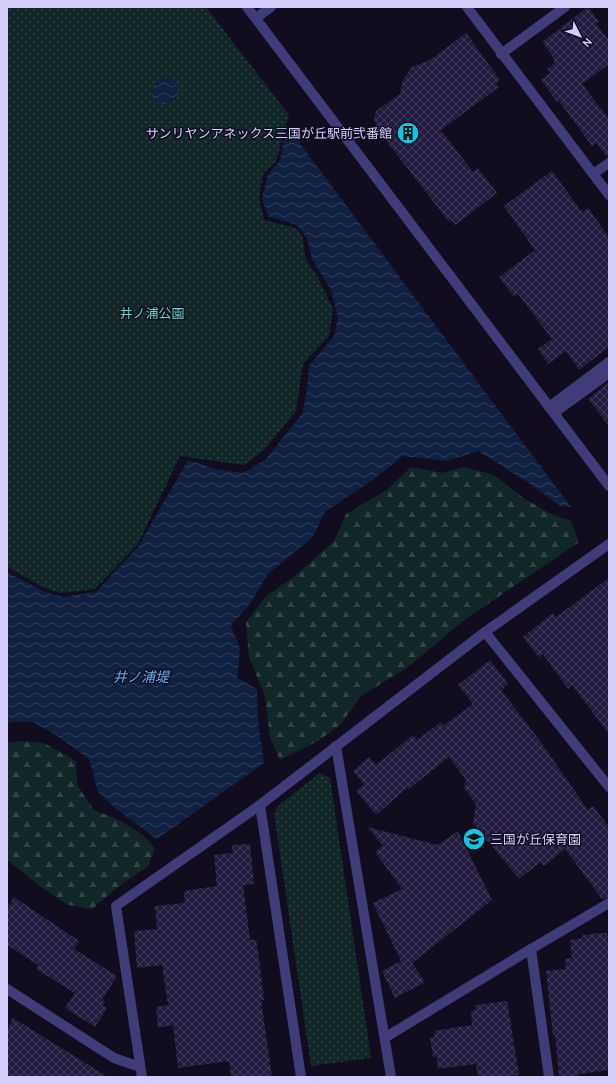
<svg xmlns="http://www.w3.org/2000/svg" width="616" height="1084" font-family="Cabin,'Noto Sans JP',sans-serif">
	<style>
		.forest { fill: url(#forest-firs) }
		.park { fill: url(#park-dots) }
		.water { fill: url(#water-waves) }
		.building { fill: url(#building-cross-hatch) }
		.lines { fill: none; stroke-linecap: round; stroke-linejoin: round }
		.minor { stroke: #403c7a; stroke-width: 10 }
		.labels { text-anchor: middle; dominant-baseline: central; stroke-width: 3; stroke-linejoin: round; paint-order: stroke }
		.poi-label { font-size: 13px; fill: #d5cefc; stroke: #110d1e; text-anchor: end }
		.park-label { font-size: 13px; fill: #5fd6bd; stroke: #110d1e }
		.water-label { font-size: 14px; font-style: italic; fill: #63abf4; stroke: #110d1e }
	</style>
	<defs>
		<pattern id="forest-firs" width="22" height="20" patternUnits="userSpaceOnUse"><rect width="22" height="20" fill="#112727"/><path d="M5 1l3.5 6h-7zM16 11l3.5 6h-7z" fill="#334547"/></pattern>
		<pattern id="park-dots" width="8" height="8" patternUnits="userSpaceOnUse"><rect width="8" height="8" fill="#112727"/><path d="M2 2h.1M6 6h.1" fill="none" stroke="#334547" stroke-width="1.8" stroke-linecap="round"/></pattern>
		<pattern id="water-waves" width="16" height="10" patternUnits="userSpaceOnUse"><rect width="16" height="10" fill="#0f2040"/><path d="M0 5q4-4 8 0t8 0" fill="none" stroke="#313f5c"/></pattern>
		<pattern id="building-cross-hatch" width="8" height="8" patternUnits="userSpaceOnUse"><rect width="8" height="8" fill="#231b3d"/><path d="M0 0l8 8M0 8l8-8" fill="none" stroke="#423b5a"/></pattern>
	</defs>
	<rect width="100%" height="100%" fill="#110d1e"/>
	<g class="forest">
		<path d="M 411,467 L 442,473 L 464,467 L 494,475 L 522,497 L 549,513 L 571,521 L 579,542 L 467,618 L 408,667 L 361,696 L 340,725 L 318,741 L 280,760 L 270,738 L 265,696 L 249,657 L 246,623 L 265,597 L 295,576 L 334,541 L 346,514 L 388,489 Z"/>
		<path d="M 21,741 L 44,743 L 76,761 L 77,785 L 94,810 L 119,820 L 143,835 L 155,848 L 148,866 L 118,887 L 92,909 L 68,905 L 41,887 L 7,860 L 7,743 Z"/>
	</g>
	<g class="park">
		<path d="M 7,7 L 206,7 L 289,115 L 276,161 L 263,174 L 259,198 L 264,220 L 296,228 L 302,236 L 306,260 L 317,276 L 333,309 L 329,336 L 303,364 L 296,411 L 264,450 L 244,465 L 180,456 L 138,544 L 95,589 L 61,593 L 45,588 L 7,567 Z"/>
		<path d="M 320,773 L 330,778 L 371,1058 L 311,1066 L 274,813 L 279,805 Z"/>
	</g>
	<g class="water">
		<circle cx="165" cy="91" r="13"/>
		<path d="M 287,126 L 571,507 L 560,506 L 530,484 L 478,451 L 447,461 L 403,456 L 374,479 L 325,512 L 313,537 L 268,574 L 249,605 L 231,625 L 240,649 L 237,678 L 257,689 L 258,721 L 264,763 L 157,839 L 116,809 L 98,792 L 89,759 L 56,735 L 33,722 L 11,722 L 7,725 L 7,572 L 45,592 L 63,597 L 96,592 L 138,547 L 188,460 L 216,469 L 243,473 L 265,460 L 302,414 L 307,391 L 309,366 L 334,336 L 338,318 L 331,290 L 312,259 L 307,238 L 297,225 L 268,216 L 262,198 L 268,175 L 280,160 Z"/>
	</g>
	<g class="building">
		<path d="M 588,7 L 599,22 L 596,24 L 609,40 L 609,64 L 582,84 L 609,119 L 609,157 L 607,157 L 596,143 L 592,146 L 559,101 L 557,102 L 541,80 L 550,73 L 547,69 L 555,63 L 553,61 L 555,60 L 542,42 Z"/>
		<path d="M 466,33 L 500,80 L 496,83 L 499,87 L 441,130 L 473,172 L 478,168 L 497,193 L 455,225 L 451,220 L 449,222 L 377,129 L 374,119 L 376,111 L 400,94 L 403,80 L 412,67 L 430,60 Z"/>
		<path d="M 552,171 L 582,212 L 588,208 L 609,237 L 609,347 L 579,370 L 566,351 L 548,364 L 538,349 L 552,339 L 518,294 L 514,297 L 499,277 L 535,250 L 504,206 Z"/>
		<path d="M 609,382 L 609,426 L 588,399 Z"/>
		<path d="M 609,578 L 609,734 L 572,685 L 568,689 L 543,654 L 539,658 L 523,637 L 553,613 L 556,617 Z"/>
		<path d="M 490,660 L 508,684 L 501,690 L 540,741 L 588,810 L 593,806 L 609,827 L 609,897 L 602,899 L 565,849 L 544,866 L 541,862 L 519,879 L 473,823 L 476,804 L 464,788 L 466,780 L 449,757 L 409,789 L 408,787 L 376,815 L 356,791 L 364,784 L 353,771 L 369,757 L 376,765 L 413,735 L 417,740 L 441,722 L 443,726 L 473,704 L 458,685 Z"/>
		<path d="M 367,827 L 438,845 L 458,831 L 492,900 L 412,963 L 425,982 L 395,998 L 382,971 L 401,961 L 373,903 L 402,889 L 375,852 L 383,846 Z"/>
		<path d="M 250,844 L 254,884 L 243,885 L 250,940 L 256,940 L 258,951 L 264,1000 L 261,1000 L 272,1077 L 231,1077 L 229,1061 L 178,1068 L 173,1025 L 158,1028 L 156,1007 L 168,1005 L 162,965 L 137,968 L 134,931 L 157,929 L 155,906 L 185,903 L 184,891 L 217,886 L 214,855 L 233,853 L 232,845 Z"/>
		<path d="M 14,897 L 79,941 L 74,949 L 117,976 L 102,1000 L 105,1002 L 103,1006 L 107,1008 L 95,1027 L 65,1008 L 75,993 L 36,969 L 38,965 L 7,945 L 7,908 Z"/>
		<path d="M 601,933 L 607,933 L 609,956 L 609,1070 L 579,1074 L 579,1077 L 559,1077 L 555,1035 L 553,1035 L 546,971 L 566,969 L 565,959 L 572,958 L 570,940 L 583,938 L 583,935 Z"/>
		<path d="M 507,1001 L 519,1075 L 503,1077 L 478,1077 L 476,1064 L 438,1069 L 437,1057 L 433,1057 L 430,1038 L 435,1037 L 434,1031 L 472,1025 L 471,1011 L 476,1010 L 475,1005 Z"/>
		<path d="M 13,1018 L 108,1077 L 7,1077 L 7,1029 Z"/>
	</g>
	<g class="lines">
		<g class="minor">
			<path d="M 247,7 L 609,486"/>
			<path d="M 467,7 L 609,195"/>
			<path d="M 256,18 L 271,7"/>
			<path d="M 501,54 L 565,7"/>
			<path d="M 593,174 L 609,163"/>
			<path d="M 549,407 L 609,362"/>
			<path d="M 554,413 L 609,373"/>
			<path d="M 485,632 L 609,787"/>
			<path d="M 336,746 L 391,1077"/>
			<path d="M 260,805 L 301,1077"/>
			<path d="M 531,949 L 609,903"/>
			<path d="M 7,989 L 114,1058 L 140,1067"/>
			<path d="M 386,1037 L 531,949 L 549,1077"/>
			<path d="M 142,1077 L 116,906 L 260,805 L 485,632 L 609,544"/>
		</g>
	</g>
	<defs>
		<g id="building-disc" transform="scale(1.15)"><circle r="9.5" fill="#10c8e6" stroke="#110d1e"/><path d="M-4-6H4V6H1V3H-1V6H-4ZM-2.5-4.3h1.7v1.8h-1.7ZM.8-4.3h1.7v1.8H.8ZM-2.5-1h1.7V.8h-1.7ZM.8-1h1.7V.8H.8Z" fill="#111"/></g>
		<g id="school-disc" transform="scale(1.15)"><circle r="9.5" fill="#10c8e6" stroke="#110d1e"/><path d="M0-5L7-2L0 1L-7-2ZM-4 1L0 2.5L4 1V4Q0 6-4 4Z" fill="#111"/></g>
	</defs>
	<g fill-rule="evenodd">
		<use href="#building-disc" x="408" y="133"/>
		<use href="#school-disc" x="474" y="839"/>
	</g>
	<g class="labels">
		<g class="poi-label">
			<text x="392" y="133">サンリヤンアネックス三国が丘駅前弐番館</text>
			<text x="490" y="839" text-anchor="start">三国が丘保育園</text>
		</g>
		<g class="park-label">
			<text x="152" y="313">井ノ浦公園</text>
		</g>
		<g class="water-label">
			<text x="141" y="677">井ノ浦堤</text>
		</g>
	</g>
	<rect width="616" height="1084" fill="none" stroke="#d5cefc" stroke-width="16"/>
	<g transform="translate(580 36) rotate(132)" stroke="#110d1e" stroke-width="3" paint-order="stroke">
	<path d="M0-3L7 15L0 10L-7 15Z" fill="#d5cefc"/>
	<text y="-6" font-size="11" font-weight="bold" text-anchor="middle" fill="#d5cefc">N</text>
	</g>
</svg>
